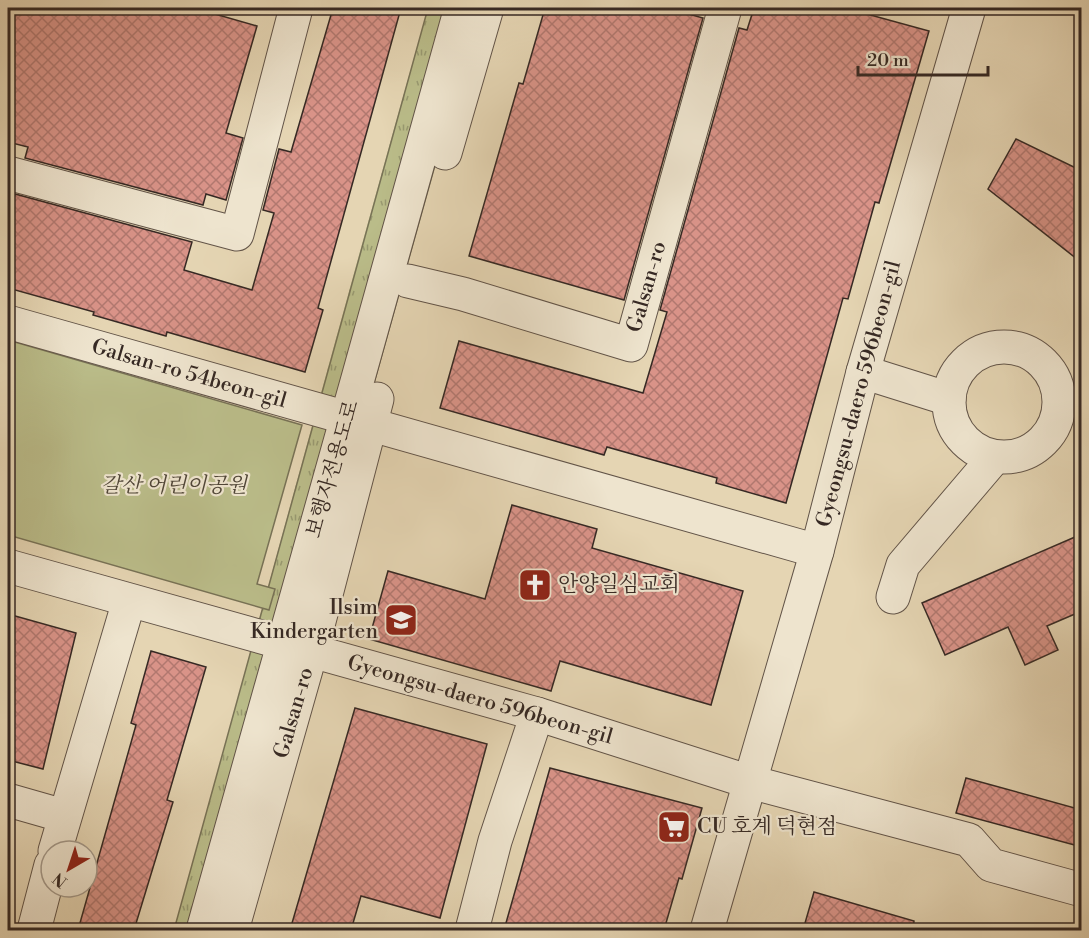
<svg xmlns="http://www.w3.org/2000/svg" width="1089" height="938" font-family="'Libre Bodoni','Noto Serif KR',serif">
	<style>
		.grass { fill: url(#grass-tufts); stroke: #787256; stroke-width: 1.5 }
		.park { fill: #babc89; stroke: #787256; stroke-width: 1.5 }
		.building { fill: url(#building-cross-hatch); stroke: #362924; stroke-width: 1.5 }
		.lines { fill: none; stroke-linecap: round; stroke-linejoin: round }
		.minor-casing { stroke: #625448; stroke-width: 35 }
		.minor { stroke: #eee4ce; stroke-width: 33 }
		.labels { text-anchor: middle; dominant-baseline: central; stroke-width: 4.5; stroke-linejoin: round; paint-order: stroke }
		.street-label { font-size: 21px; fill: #362924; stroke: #eee4ce }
		.park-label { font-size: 21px; font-style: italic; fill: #504638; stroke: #eee4ce }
		.poi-label { font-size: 21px; fill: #362924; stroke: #eee4ce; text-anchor: start }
	</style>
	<defs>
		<pattern id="grass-tufts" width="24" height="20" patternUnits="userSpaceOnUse" patternTransform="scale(1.5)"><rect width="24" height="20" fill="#babc89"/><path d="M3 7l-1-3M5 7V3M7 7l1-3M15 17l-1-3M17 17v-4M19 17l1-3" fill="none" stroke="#989970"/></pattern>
		<pattern id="building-cross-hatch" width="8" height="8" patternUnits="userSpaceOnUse" patternTransform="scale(1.5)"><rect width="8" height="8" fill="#d99388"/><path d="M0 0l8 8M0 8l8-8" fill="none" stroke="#b1786f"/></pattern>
	</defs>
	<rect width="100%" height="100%" fill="#e5d5b3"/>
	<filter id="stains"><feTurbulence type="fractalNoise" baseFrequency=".00333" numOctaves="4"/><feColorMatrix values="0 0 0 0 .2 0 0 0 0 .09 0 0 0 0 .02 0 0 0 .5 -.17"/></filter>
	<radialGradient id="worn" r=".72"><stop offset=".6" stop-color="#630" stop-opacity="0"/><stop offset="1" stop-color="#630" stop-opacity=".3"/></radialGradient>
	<path class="grass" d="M 428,8 L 479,8 L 221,930 L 174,930 C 259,623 341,315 428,8 Z"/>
	<path class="park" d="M 8,340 L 302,425 L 257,584 L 275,589 L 269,610 L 8,535 Z"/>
	<g class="building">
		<path d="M 8,8 L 194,8 L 257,26 L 226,133 L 243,138 L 226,200 L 206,194 L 203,205 L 25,158 L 28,147 L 8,142 Z"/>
		<path d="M 333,8 L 401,8 L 318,308 L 323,310 L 305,372 L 167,332 L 166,336 L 93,315 L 94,312 L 8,288 L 8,220 L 15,194 L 192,242 L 184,270 L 252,290 L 274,213 L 263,210 L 279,149 L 291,152 Z"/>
		<path d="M 545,8 L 667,8 L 703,18 L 624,300 L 469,256 L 519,83 L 523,84 Z"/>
		<path d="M 754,8 L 845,8 L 929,31 L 879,203 L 875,202 L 848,299 L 843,298 L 786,503 L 716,483 L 717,478 L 607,447 L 604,455 L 440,408 L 459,341 L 643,393 L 667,312 L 660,310 L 739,28 L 747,30 Z"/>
		<path d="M 1016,139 L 1082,171 L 1082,263 L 988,189 Z"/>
		<path d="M 512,505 L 597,529 L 592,548 L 743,591 L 711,705 L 560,661 L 551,691 L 369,639 L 388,571 L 485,599 Z"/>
		<path d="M 1082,534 L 1082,611 L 1047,626 L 1058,650 L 1025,665 L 1008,627 L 945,655 L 922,603 Z"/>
		<path d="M 8,614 L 76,633 L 43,769 L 8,760 Z"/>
		<path d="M 151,651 L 206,667 L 167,800 L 173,802 L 134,930 L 78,930 L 136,725 L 131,723 Z"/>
		<path d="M 355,708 L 487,744 L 440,918 L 361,896 L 351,930 L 290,930 Z"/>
		<path d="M 550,768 L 702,808 L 682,879 L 679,878 L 664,930 L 504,930 Z"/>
		<path d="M 966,778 L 1082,810 L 1082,847 L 956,813 Z"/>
		<path d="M 814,892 L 914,921 L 913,930 L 803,930 Z"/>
	</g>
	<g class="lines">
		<g class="minor-casing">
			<g id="minor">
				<path d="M 445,153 L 487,8"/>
				<path d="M 8,173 L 237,234 L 296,8"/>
				<path d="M 408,281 L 463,294 L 631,345 L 725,8"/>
				<path d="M 8,322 L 817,551"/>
				<circle cx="1004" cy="402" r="55"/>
				<path d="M 863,372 L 949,399"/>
				<path d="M 8,566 L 537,714 L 750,782 L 969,840 L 991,865 L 1082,890"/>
				<path d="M 893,597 L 903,565 L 994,458"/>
				<path d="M 8,800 L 64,816"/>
				<path d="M 55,851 L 129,601"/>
				<path d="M 34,930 L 51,865"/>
				<path d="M 203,930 C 288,622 377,316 461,8"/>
				<path d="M 232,930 L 311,652 L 377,399"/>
				<path d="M 472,930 L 495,841 L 537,714"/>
				<path d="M 707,930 L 817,551 L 863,372 L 969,8"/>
			</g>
		</g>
		<use href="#minor" class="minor"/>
	</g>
	<defs>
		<g id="church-square" transform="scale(1.725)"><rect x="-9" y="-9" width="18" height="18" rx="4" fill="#8f2418" stroke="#eee4ce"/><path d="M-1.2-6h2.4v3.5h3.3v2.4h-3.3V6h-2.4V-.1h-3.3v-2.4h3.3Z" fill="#fff"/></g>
		<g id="school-square" transform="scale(1.725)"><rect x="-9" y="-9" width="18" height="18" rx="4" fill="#8f2418" stroke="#eee4ce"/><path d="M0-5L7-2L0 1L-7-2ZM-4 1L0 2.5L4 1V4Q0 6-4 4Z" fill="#fff"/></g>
		<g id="supermarket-square" transform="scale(1.725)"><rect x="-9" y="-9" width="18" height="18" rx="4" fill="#8f2418" stroke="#eee4ce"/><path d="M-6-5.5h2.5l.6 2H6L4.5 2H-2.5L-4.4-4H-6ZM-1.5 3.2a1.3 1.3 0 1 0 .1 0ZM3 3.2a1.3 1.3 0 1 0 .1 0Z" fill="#fff"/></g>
	</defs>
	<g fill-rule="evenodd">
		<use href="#church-square" x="535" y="585"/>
		<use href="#school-square" x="401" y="620"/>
		<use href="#supermarket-square" x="674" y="827"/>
	</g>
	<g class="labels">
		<g class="street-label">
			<text transform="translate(647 287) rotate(-74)">Galsan-ro</text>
			<text transform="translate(189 374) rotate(16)">Galsan-ro 54beon-gil</text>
			<text transform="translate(859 394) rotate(-75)">Gyeongsu-daero 596beon-gil</text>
			<text transform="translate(333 469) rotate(-74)">보행자전용도로</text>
			<text transform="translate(480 700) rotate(16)">Gyeongsu-daero 596beon-gil</text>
			<text transform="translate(294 713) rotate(-74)">Galsan-ro</text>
		</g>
		<g class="park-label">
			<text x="174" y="486">갈산 어린이공원</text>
		</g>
		<g class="poi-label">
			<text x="558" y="585">안양일심교회</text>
			<text x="378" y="608" text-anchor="end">Ilsim<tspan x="378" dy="24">Kindergarten</tspan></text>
			<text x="697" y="827">CU 호계 덕현점</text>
		</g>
	</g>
	<rect width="1089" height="938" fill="none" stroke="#e5d5b3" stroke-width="30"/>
	<rect x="9" y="9" width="1071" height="920" fill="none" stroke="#362924" stroke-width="3"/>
	<rect x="15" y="15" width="1059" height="908" fill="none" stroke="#362924" stroke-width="1.5"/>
	<g transform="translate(69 869) rotate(219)"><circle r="28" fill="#eee4ce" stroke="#a4998a" stroke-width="1.5"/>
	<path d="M0-4.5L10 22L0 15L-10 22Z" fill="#8f2418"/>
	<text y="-9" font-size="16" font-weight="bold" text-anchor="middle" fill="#362924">N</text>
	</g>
	<path d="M858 66v9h130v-9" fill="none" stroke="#362924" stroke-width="3"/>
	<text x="867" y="66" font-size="18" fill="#362924" stroke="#eee4ce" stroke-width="4.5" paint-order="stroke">20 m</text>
	<rect width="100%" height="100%" filter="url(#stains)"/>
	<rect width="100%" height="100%" fill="url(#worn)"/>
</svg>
